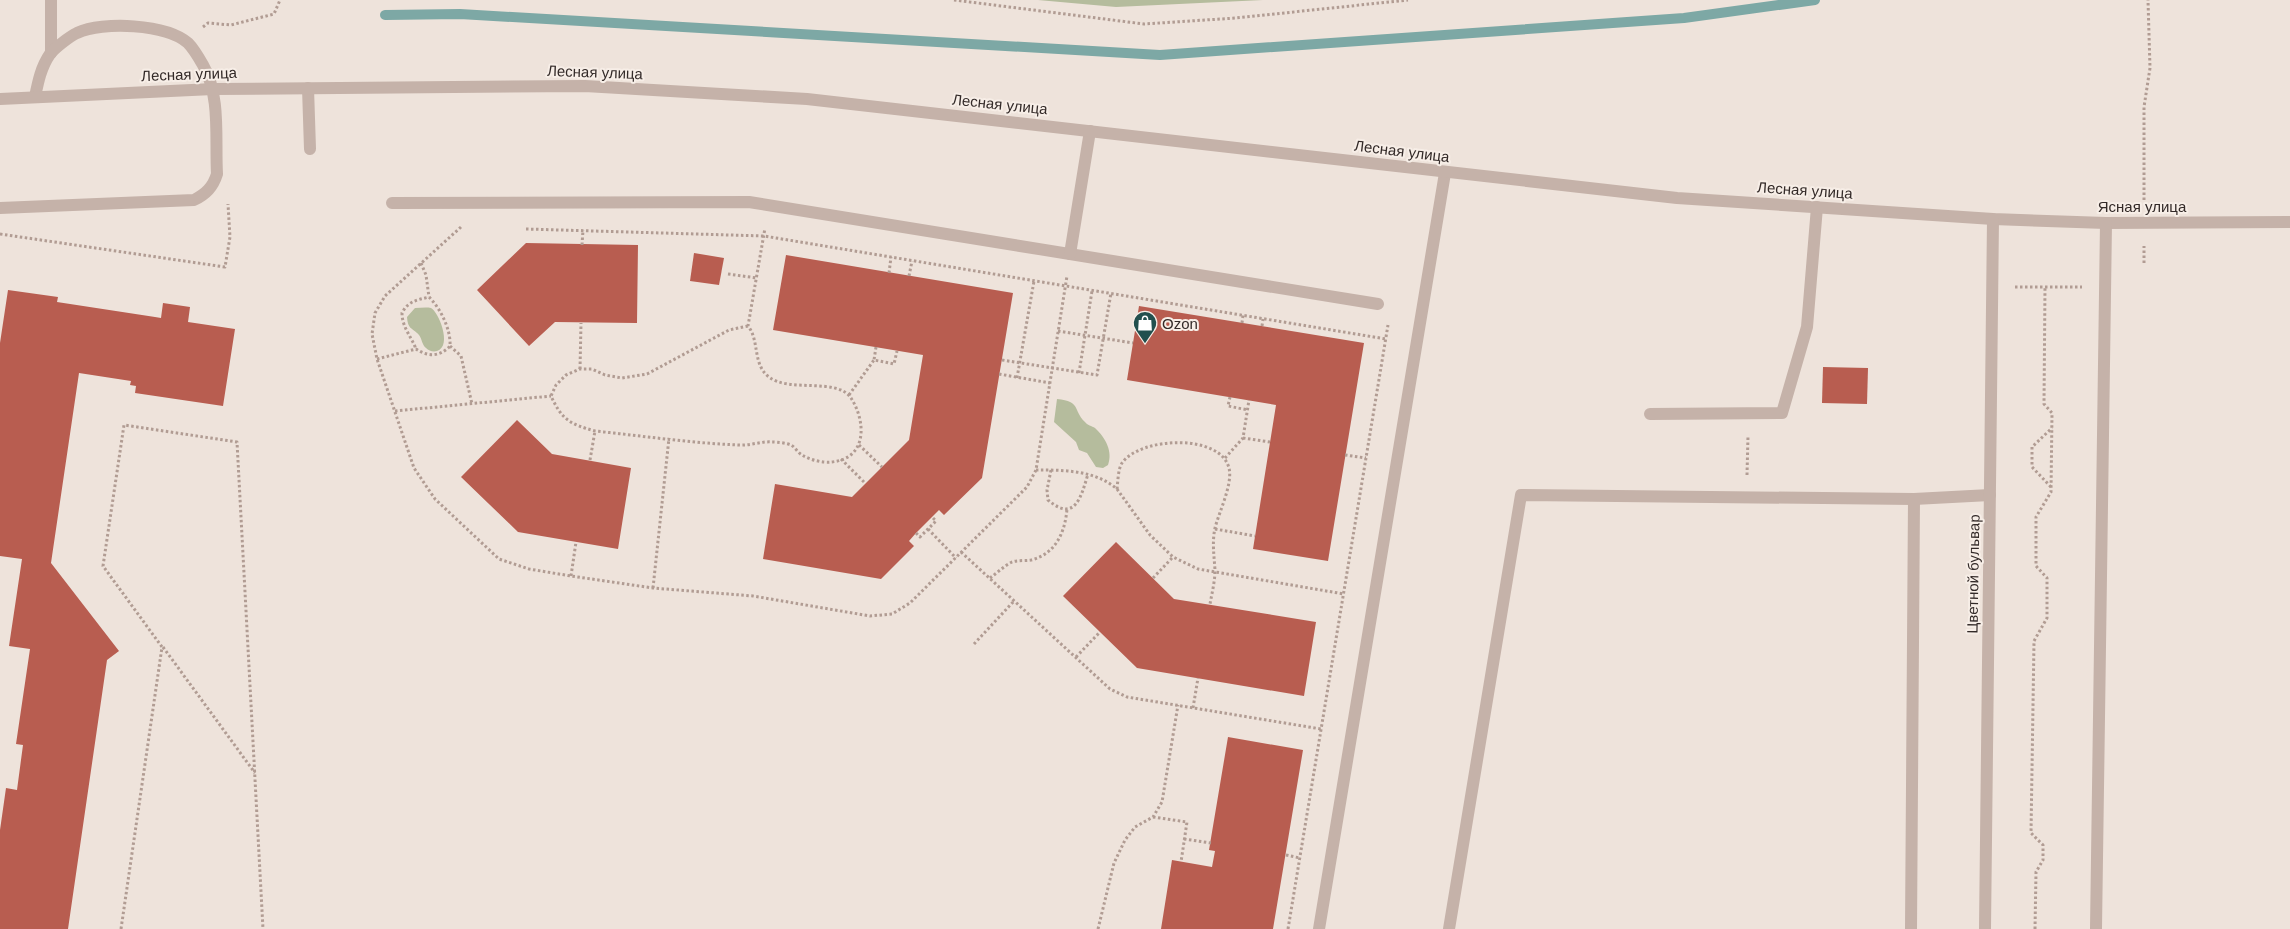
<svg xmlns="http://www.w3.org/2000/svg" width="2290" height="929" font-family="Arial,sans-serif">
	<style>
		.green { fill: #b5bc9d }
		.lines { fill: none; stroke-linecap: round; stroke-linejoin: round }
		.stream { stroke: #7da8a5; stroke-width: 10 }
		.building { fill: #b85d50 }
		.path { stroke: #b19c93; stroke-width: 3; stroke-dasharray: 2.5 2.5; stroke-linecap: butt }
		.lane { stroke: #c5b2a9; stroke-width: 12 }
		.street { stroke: #c5b2a9; stroke-width: 12 }
		.labels { text-anchor: middle; dominant-baseline: central; stroke-width: 4; stroke-linejoin: round; paint-order: stroke }
		.street-label { font-size: 15px; fill: #332a28; stroke: #f7eee7 }
		.poi-label { font-size: 15px; fill: #332a28; stroke: #f7eee7; text-anchor: start }
	</style>
	<rect width="100%" height="100%" fill="#eee3db"/>
	<g class="green">
		<path d="M 1038,0 L 1263,0 L 1116,7 Z"/>
		<path d="M 415,308 C 420,308 426,307 431,308 C 438,311 453,346 437,351 C 433,352 429,351 426,348 C 422,345 422,339 419,335 C 412,327 408,330 407,317 Z"/>
		<path d="M 1057,399 C 1082,402 1072,409 1085,422 C 1087,425 1092,426 1095,428 C 1106,438 1113,452 1108,465 L 1103,468 L 1096,467 L 1087,453 L 1079,450 L 1076,442 L 1054,422 Z"/>
	</g>
	<g class="lines">
		<path class="stream" d="M 385,15 L 460,14 L 1160,55 L 1684,18 L 1815,0"/>
	</g>
	<g class="building">
		<path d="M 526,243 L 638,245 L 637,323 L 555,322 L 529,346 L 477,290 Z"/>
		<path d="M 694,253 L 724,258 L 719,285 L 690,281 Z"/>
		<path d="M 786,255 L 1013,293 L 982,478 L 944,515 L 939,510 L 916,533 L 909,541 L 914,546 L 881,579 L 763,559 L 775,484 L 852,497 L 909,440 L 923,355 L 773,330 Z"/>
		<path d="M 8,290 L 58,297 L 57,302 L 155,317 L 161,318 L 163,303 L 190,307 L 188,322 L 235,329 L 223,406 L 135,393 L 136,386 L 130,385 L 131,381 L 79,373 L 51,563 L 119,651 L 107,660 L 68,929 L 0,929 L 0,830 L 6,788 L 17,790 L 23,745 L 16,744 L 30,649 L 9,646 L 22,559 L 0,556 L 0,343 Z"/>
		<path d="M 1139,306 L 1364,343 L 1328,561 L 1253,549 L 1276,405 L 1127,380 Z"/>
		<path d="M 1823,367 L 1868,368 L 1867,404 L 1822,403 Z"/>
		<path d="M 517,420 L 552,454 L 631,468 L 618,549 L 518,532 L 461,477 Z"/>
		<path d="M 1116,542 L 1174,599 L 1316,622 L 1304,696 L 1137,668 L 1063,596 Z"/>
		<path d="M 1228,737 L 1303,750 L 1273,929 L 1161,929 L 1172,860 L 1212,867 L 1215,851 L 1209,850 Z"/>
	</g>
	<g class="lines">
		<g class="path">
			<path d="M 954,0 L 1144,24 L 1236,18 L 1408,0"/>
			<path d="M 203,27 L 208,23 L 231,25 L 274,14 L 280,0"/>
			<path d="M 2144,200 L 2144,107 L 2150,68 L 2148,0"/>
			<path d="M 461,227 L 385,296 L 375,313 L 372,334 L 377,359 L 414,468 L 435,499 L 499,559 L 529,569 L 571,576 L 653,588 L 753,596 L 870,616 L 892,614 L 910,603 L 1027,487 L 1036,470 L 1067,276"/>
			<path d="M 526,229 L 764,236 L 1386,339"/>
			<path d="M 0,234 L 225,267 L 230,237 L 228,204"/>
			<path d="M 582,245 L 583,230"/>
			<path d="M 421,263 L 426,275 L 429,297"/>
			<path d="M 2144,263 L 2144,246"/>
			<path d="M 889,273 L 891,257"/>
			<path d="M 728,274 L 757,278"/>
			<path d="M 909,276 L 912,261"/>
			<path d="M 2015,287 L 2082,287"/>
			<path d="M 1242,323 L 1243,315"/>
			<path d="M 748,326 L 729,330 L 647,374 L 622,378 L 605,375 L 592,369 L 580,369 L 566,375 L 556,385 L 551,396 C 562,420 570,424 595,431 C 643,436 691,443 738,445 C 750,446 761,441 772,442 C 777,442 786,443 791,445 C 795,447 798,453 802,455 C 810,460 823,463 831,462 C 868,459 866,421 851,398 C 837,377 789,393 769,377 C 752,364 760,341 748,326 L 765,228"/>
			<path d="M 1262,326 L 1263,319"/>
			<path d="M 1058,331 L 1133,343"/>
			<path d="M 450,346 L 461,356 L 472,404"/>
			<path d="M 876,347 L 874,360 L 894,364 L 897,351"/>
			<path d="M 377,359 L 416,349 C 428,357 440,357 450,346 C 451,330 441,309 429,297 C 417,300 408,301 402,313 C 402,327 411,336 416,349"/>
			<path d="M 1002,360 L 1097,375 L 1111,293"/>
			<path d="M 580,369 L 581,323"/>
			<path d="M 1079,373 L 1092,291"/>
			<path d="M 999,374 L 1050,383"/>
			<path d="M 1017,378 L 1034,281"/>
			<path d="M 849,395 L 874,360"/>
			<path d="M 1230,397 L 1228,406 L 1248,410"/>
			<path d="M 395,411 L 551,396"/>
			<path d="M 1243,438 L 1270,442"/>
			<path d="M 859,445 L 882,467"/>
			<path d="M 1345,455 L 1366,458"/>
			<path d="M 1225,458 L 1243,438 L 1249,400"/>
			<path d="M 841,459 L 865,483"/>
			<path d="M 590,460 L 595,431"/>
			<path d="M 1036,470 C 1063,470 1095,470 1117,489 L 1150,535 L 1173,557 L 1198,569 L 1344,594"/>
			<path d="M 1051,470 L 1047,490 L 1048,500 C 1075,523 1081,497 1088,474"/>
			<path d="M 1747,475 L 1748,436"/>
			<path d="M 2051,487 L 2032,467 L 2032,447 L 2052,428"/>
			<path d="M 1117,489 C 1118,481 1118,469 1122,463 C 1140,437 1220,433 1229,468 C 1233,484 1219,512 1215,528 C 1212,542 1214,555 1215,570 C 1215,581 1212,593 1210,604"/>
			<path d="M 928,529 L 956,558"/>
			<path d="M 1215,529 L 1255,536"/>
			<path d="M 916,533 L 920,537 L 936,521 L 932,517"/>
			<path d="M 961,552 L 1110,689 L 1127,697 L 1321,729"/>
			<path d="M 571,576 L 576,542"/>
			<path d="M 990,578 C 997,573 1004,566 1012,562 C 1018,560 1025,561 1031,560 C 1056,554 1065,532 1067,509"/>
			<path d="M 1153,578 L 1173,557"/>
			<path d="M 653,588 L 669,438"/>
			<path d="M 974,644 L 1014,601"/>
			<path d="M 163,647 L 255,773"/>
			<path d="M 1076,657 L 1100,632"/>
			<path d="M 1193,708 L 1198,678"/>
			<path d="M 1153,817 L 1187,822 L 1181,862"/>
			<path d="M 1184,839 L 1211,843"/>
			<path d="M 1286,855 L 1300,858"/>
			<path d="M 121,929 L 162,647 L 103,566 L 124,425 L 237,442 L 263,929"/>
			<path d="M 1098,929 L 1114,863 L 1125,840 L 1135,827 L 1153,817 L 1162,802 L 1178,705"/>
			<path d="M 1288,929 L 1388,325"/>
			<path d="M 2035,929 L 2036,872 L 2043,860 L 2043,845 L 2031,833 L 2034,641 L 2047,618 L 2047,578 L 2036,566 L 2036,517 L 2051,492 L 2052,413 L 2044,404 L 2045,287"/>
		</g>
		<g class="lane">
			<path d="M 51,53 L 51,0"/>
			<path d="M 308,88 L 310,149"/>
			<path d="M 392,203 L 749,202 L 1378,304"/>
			<path d="M 0,208 L 194,200 C 206,194 213,187 217,174 C 215,139 221,96 203,65 C 199,58 193,48 188,43 C 166,24 103,21 77,33 C 69,37 56,47 50,54 C 41,67 38,82 35,97"/>
			<path d="M 1070,254 L 1090,131"/>
			<path d="M 1650,414 L 1782,413 L 1807,327 L 1817,207"/>
			<path d="M 1319,929 L 1445,173"/>
			<path d="M 1449,929 L 1521,495 L 1914,499"/>
			<path d="M 1911,929 L 1914,499 L 1990,495"/>
		</g>
		<g class="street">
			<path d="M 0,99 L 213,89 L 585,86 L 807,99 L 1677,198 L 1993,219 L 2106,223 L 2290,222"/>
			<path d="M 1985,929 L 1993,219"/>
			<path d="M 2096,929 L 2106,223"/>
		</g>
	</g>
	<defs>
		<g id="shop-pin" transform="scale(1.25)"><path d="M0 17L-7.5 6A9.5 9.5 0 1 1 7.5 6Z" fill="#22504e" stroke="#f7eee7"/><path d="M-5-2.5h2.3a2.7 3.5 0 0 1 5.4 0H5L5.5 6h-11ZM-1.5-2.5h3a1.5 2.3 0 0 0-3 0Z" fill="#fff"/></g>
	</defs>
	<g fill-rule="evenodd">
		<use href="#shop-pin" x="1145" y="323"/>
	</g>
	<g class="labels">
		<g class="street-label">
			<text transform="translate(595 72) rotate(2)">Лесная улица</text>
			<text transform="translate(189 74) rotate(-2)">Лесная улица</text>
			<text transform="translate(1000 104) rotate(6)">Лесная улица</text>
			<text transform="translate(1402 151) rotate(7)">Лесная улица</text>
			<text transform="translate(1805 190) rotate(4)">Лесная улица</text>
			<text x="2142" y="206">Ясная улица</text>
			<text transform="translate(1973 574) rotate(-89)">Цветной бульвар</text>
		</g>
		<g class="poi-label">
			<text x="1162" y="323">Ozon</text>
		</g>
	</g>
</svg>
